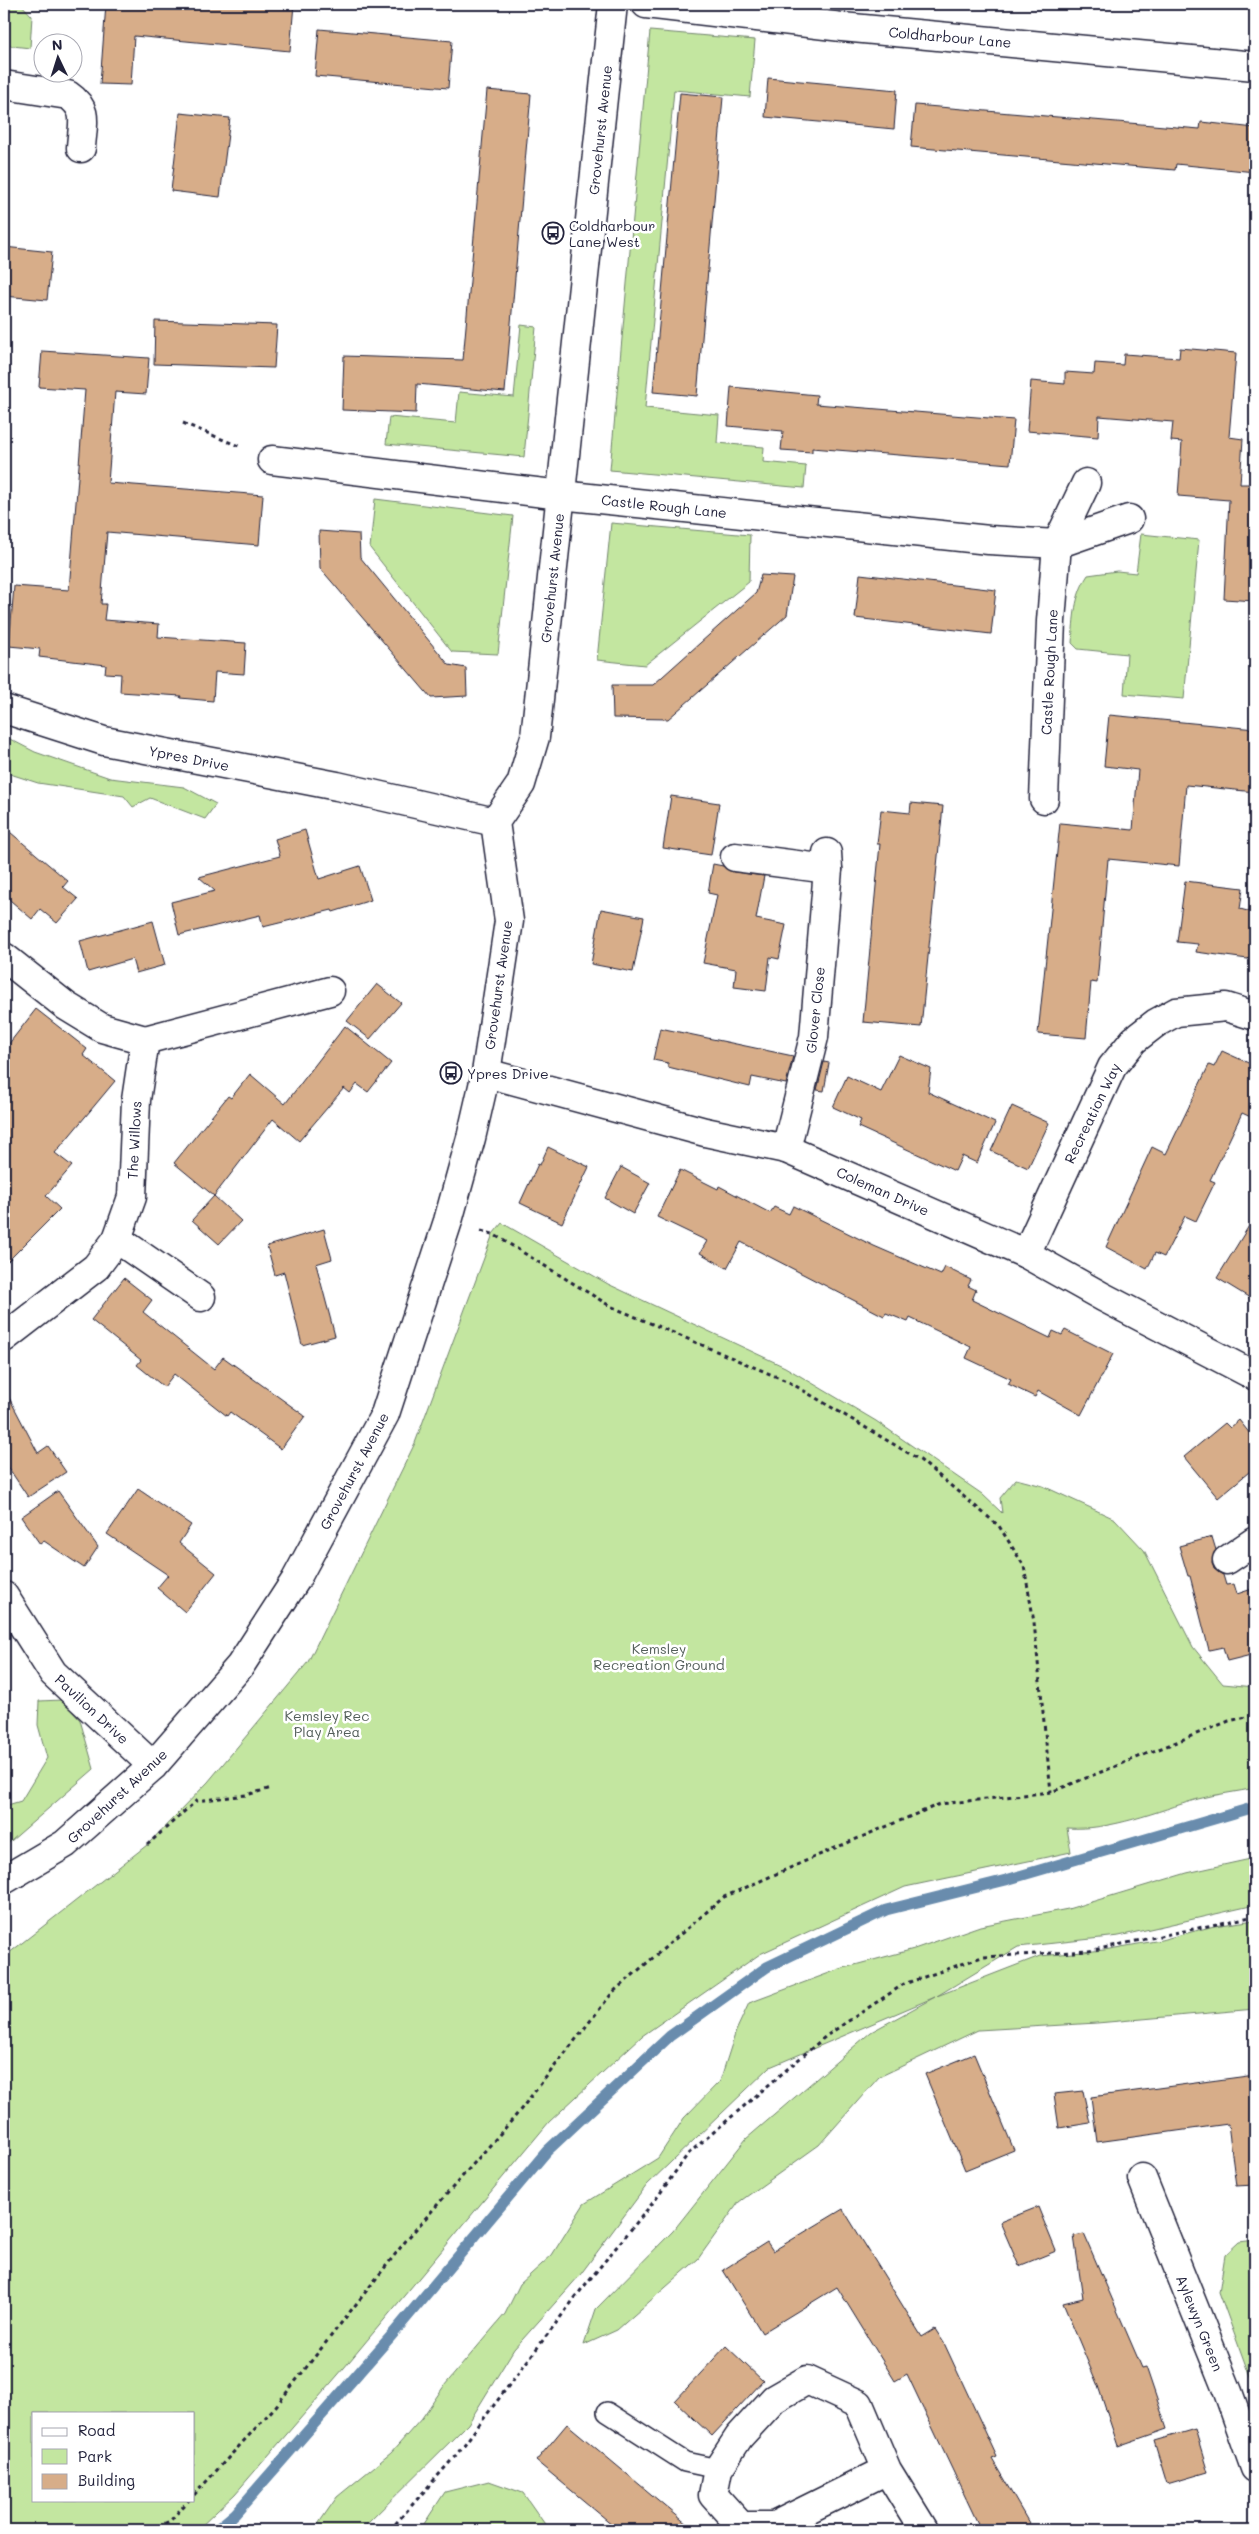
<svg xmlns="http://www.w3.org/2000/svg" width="1259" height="2534" font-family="Mali,sans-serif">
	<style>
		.green { fill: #c3e6a0; stroke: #72846e; fill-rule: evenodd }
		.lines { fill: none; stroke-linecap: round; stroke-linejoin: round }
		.stream { stroke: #698cad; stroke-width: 11 }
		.building { fill: #d7ad89; stroke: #22223b }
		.service-casing { stroke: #22223b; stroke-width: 22 }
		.minor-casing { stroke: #22223b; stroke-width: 31 }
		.path { stroke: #22223b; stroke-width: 3; stroke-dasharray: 4 4; stroke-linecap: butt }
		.service { stroke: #fff; stroke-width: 19 }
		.minor { stroke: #fff; stroke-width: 28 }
		.labels { text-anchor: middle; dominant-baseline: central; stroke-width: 5; stroke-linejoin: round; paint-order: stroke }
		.street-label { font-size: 14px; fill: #22223b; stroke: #fff }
		.poi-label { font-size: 14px; fill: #22223b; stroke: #fff; text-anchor: start }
		.park-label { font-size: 14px; fill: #525d59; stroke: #fff }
	</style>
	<rect width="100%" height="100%" fill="#fff"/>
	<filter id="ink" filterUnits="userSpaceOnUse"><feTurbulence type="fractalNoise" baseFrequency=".02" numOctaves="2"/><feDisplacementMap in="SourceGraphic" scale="10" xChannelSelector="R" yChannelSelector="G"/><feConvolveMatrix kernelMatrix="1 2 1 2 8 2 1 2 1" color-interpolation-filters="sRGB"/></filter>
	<g filter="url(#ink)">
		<g class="green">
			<path d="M 4,4 L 21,4 L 32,16 L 30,48 L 4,45 Z"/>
			<path d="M 650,31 L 755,40 L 750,97 L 674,90 L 645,408 L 719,415 L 717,443 L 764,447 L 763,462 L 806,466 L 804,488 L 610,470 Z"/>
			<path d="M 521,325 L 536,327 L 524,457 L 386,444 L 389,417 L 456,423 L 459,392 L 514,397 Z"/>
			<path d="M 375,499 L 513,516 L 498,654 L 452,652 L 370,548 Z"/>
			<path d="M 611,523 L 750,535 L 749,582 L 645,665 L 597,660 Z"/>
			<path d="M 1141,534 L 1199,540 L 1184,699 L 1124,694 L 1127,654 L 1078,649 L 1072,643 C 1074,618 1074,596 1088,575 L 1117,571 L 1136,573 Z"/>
			<path d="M 4,736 L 35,752 L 110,778 L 184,787 L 216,804 L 205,819 L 150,798 L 133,807 L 124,796 L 38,783 L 4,772 Z"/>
			<path d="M 502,1223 L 608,1284 L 785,1367 L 876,1421 L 982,1494 L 1002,1513 L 1000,1498 L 1016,1479 L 1043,1486 L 1115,1519 L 1144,1550 L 1193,1647 L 1223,1684 L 1255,1687 L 1255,1788 C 1237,1792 1217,1794 1198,1799 C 1157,1811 1111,1831 1067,1828 L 1071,1852 L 905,1887 L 760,1954 L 642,2036 L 549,2122 L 344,2368 L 235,2494 L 197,2530 L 4,2530 L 4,1957 L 147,1845 L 208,1782 L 308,1662 L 415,1443 L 493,1234 ZM 34,2413 L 194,2413 L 194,2500 L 34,2500 Z"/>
			<path d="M 62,1700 L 80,1720 L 94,1769 L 4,1847 L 4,1806 L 21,1801 L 47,1758 L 38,1725 L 39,1701 Z"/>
			<path d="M 1255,1858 L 1255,1905 L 1119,1936 L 1018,1947 L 937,1996 L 1040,1956 L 1104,1950 L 1161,1940 L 1214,1926 L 1255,1920 L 1255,2009 L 1097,2023 L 978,2030 L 879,2077 L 819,2145 L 739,2202 L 698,2259 L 617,2330 L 584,2345 L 596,2309 L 673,2231 L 746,2139 L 871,2032 L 935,1997 L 770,2067 L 647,2185 L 580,2275 L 514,2349 L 468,2424 L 361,2530 L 314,2530 L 337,2497 L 391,2453 L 422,2418 L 444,2386 L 505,2314 L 520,2284 L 552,2255 L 584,2204 L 658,2158 L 684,2118 L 720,2081 L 736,2031 L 749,2003 L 840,1969 L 914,1949 L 980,1926 L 1068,1909 L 1187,1873 Z"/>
			<path d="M 1255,2240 L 1255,2391 L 1219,2292 L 1225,2255 L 1239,2242 Z"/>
			<path d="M 489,2481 L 523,2493 L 549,2530 L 420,2530 L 445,2492 Z"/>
		</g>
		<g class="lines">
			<path class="stream" d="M 216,2530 L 235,2514 L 391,2336 L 547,2151 L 670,2036 L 767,1967 L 886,1910 L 1006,1880 L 1255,1807"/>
		</g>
		<g class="building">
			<path d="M 106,4 L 294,4 L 290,51 L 134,36 L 131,85 L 100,84 Z"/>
			<path d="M 319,29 L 452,41 L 448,88 L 315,76 Z"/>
			<path d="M 768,78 L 897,90 L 894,129 L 765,117 Z"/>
			<path d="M 487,90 L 531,94 L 505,392 L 417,384 L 416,413 L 342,410 L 344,356 L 463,360 Z"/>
			<path d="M 680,93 L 723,97 L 697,396 L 653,392 Z"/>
			<path d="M 915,105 L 1200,129 L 1201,122 L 1255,128 L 1255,172 L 1176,164 L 1175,170 L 911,147 Z"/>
			<path d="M 180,113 L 230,118 L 220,197 L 171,191 Z"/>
			<path d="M 4,247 L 52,252 L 47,300 L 4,296 Z"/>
			<path d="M 155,321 L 277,325 L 274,368 L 154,364 Z"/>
			<path d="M 1180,348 L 1236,353 L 1229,437 L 1243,439 L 1240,484 L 1255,484 L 1255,601 L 1224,599 L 1229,500 L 1178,496 L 1182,442 L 1171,441 L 1173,422 L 1099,416 L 1098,437 L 1027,431 L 1031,381 L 1065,384 L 1065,372 L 1094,374 L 1095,363 L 1123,365 L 1124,354 L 1179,358 Z"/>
			<path d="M 42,351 L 149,358 L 146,394 L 115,392 L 108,483 L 263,495 L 259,545 L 107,532 L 101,604 L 106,604 L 104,620 L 159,624 L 158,637 L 246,643 L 244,674 L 215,672 L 213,701 L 180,698 L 181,696 L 120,692 L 121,674 L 105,673 L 106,665 L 39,657 L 40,649 L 9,646 L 14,586 L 69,590 L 85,390 L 39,387 Z"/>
			<path d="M 731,387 L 817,395 L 816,404 L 1014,420 L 1010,464 L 812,448 L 812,452 L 781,450 L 783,431 L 728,426 Z"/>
			<path d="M 319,531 L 359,534 L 360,557 L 449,665 L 466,668 L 467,696 L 431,698 L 320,568 Z"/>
			<path d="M 860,574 L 996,590 L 991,634 L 855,618 Z"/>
			<path d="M 761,575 L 793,577 L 787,615 L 668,719 L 613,718 L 612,685 L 653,685 L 756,593 Z"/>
			<path d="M 1109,715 L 1255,729 L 1255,792 L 1186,785 L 1179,866 L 1108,859 L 1097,983 L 1091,982 L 1086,1038 L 1038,1034 L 1060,823 L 1133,830 L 1138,770 L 1104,766 Z"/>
			<path d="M 671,796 L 719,803 L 711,855 L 663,848 Z"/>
			<path d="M 911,803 L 943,806 L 921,1027 L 863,1022 L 880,844 L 877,844 L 881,810 L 910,813 Z"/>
			<path d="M 4,827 L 68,881 L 63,887 L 78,899 L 57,923 L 40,909 L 32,919 L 4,895 Z"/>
			<path d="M 305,830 L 319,879 L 360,866 L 371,900 L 333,912 L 332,910 L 263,927 L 260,915 L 179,935 L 171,902 L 215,891 L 199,877 L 280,856 L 275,839 Z"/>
			<path d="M 713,864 L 723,866 L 733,872 L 764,876 L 756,919 L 786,925 L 779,959 L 770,957 L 766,991 L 734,987 L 736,969 L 703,963 L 717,895 L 708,893 Z"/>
			<path d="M 1185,881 L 1243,888 L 1240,909 L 1255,913 L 1255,960 L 1196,952 L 1198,944 L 1177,942 Z"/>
			<path d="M 601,909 L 644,917 L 633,972 L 591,964 Z"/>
			<path d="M 153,921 L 165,965 L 136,973 L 132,959 L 88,972 L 80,941 Z"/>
			<path d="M 377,984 L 401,1003 L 370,1039 L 347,1021 Z"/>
			<path d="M 36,1009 L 87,1049 L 83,1055 L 115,1081 L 55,1153 L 72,1166 L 46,1196 L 60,1209 L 4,1265 L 4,1050 Z"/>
			<path d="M 345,1026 L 391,1063 L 368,1092 L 357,1084 L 350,1093 L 344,1088 L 299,1141 L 273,1119 L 214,1196 L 174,1163 L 228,1096 L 231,1098 L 250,1074 L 285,1104 Z"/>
			<path d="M 660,1028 L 793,1056 L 786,1084 L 752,1077 L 750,1087 L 668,1067 L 668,1063 L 653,1060 Z"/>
			<path d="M 1222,1051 L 1255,1066 L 1255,1119 L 1242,1113 L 1210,1180 L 1215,1182 L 1196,1221 L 1185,1216 L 1164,1257 L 1155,1253 L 1147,1269 L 1106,1247 L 1152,1147 L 1166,1154 L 1209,1065 L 1214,1067 Z"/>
			<path d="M 899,1055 L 931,1069 L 928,1092 L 995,1123 L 977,1163 L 962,1156 L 955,1171 L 858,1127 L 861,1120 L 833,1107 L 847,1076 L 881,1092 Z"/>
			<path d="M 824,1062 L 829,1063 L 824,1091 L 817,1090 Z"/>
			<path d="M 1012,1106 L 1049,1123 L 1028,1168 L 991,1151 Z"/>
			<path d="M 548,1147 L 589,1167 L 562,1223 L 520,1203 L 538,1164 L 540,1165 Z"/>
			<path d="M 621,1167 L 650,1183 L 633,1214 L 605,1198 Z"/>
			<path d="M 680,1170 L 718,1189 L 719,1186 L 770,1213 L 774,1207 L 789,1214 L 793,1206 L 874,1246 L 941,1275 L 945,1267 L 971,1280 L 968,1286 L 976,1290 L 972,1300 L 1050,1338 L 1053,1331 L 1062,1335 L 1065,1330 L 1113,1354 L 1081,1415 L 1038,1391 L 1035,1397 L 1008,1384 L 1011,1379 L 966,1358 L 971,1347 L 910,1318 L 908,1322 L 886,1313 L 884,1316 L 741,1242 L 727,1268 L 700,1253 L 707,1241 L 657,1217 Z"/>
			<path d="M 214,1196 L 241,1221 L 219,1244 L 192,1220 Z"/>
			<path d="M 1255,1216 L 1255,1301 L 1217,1278 Z"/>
			<path d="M 324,1229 L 332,1259 L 316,1264 L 335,1336 L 302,1345 L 284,1272 L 275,1275 L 267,1246 Z"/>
			<path d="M 124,1278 L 152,1300 L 143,1312 L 214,1369 L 223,1357 L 305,1416 L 281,1449 L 230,1412 L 227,1416 L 174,1374 L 164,1387 L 137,1365 L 141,1360 L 91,1320 Z"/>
			<path d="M 4,1388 L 38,1453 L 48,1446 L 66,1472 L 28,1497 L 4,1461 Z"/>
			<path d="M 1239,1420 L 1255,1440 L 1255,1467 L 1218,1498 L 1184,1457 L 1225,1423 L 1230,1428 Z"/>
			<path d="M 138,1489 L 191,1525 L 179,1543 L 216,1573 L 185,1612 L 157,1588 L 168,1575 L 107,1534 Z"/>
			<path d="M 58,1491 L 98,1547 L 84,1568 L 44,1541 L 40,1544 L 21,1517 Z"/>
			<path d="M 1212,1537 L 1216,1550 L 1212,1562 L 1214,1569 L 1223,1575 L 1226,1585 L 1234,1584 L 1237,1594 L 1255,1588 L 1255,1654 L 1227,1661 L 1223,1647 L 1209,1650 L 1190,1576 L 1188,1576 L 1179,1546 Z"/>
			<path d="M 974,2054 L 1014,2150 L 965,2170 L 925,2074 Z"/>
			<path d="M 1255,2075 L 1255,2185 L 1236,2186 L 1228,2124 L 1097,2142 L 1091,2097 Z"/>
			<path d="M 1083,2091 L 1090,2123 L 1059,2128 L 1054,2094 Z"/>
			<path d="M 1038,2207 L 1056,2251 L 1019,2266 L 1000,2222 Z"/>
			<path d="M 843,2209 L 922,2337 L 935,2329 L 944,2343 L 997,2457 L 992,2459 L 1033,2530 L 981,2530 L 907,2374 L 895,2381 L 837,2287 L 762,2333 L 723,2270 L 767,2242 L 773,2251 Z"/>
			<path d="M 1084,2234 L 1142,2368 L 1146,2367 L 1167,2429 L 1118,2446 L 1098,2386 L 1063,2303 L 1083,2298 L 1074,2236 Z"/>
			<path d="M 726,2346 L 763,2381 L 712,2436 L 675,2401 Z"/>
			<path d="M 567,2424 L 694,2530 L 619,2530 L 536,2461 Z"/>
			<path d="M 1195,2429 L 1208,2472 L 1167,2484 L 1154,2441 Z"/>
		</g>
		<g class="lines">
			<g class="service-casing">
				<path id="service" d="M 607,2412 L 685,2462 L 718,2469"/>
			</g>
			<g class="minor-casing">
				<g id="minor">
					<path d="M 646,4 L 842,27 L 1255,66"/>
					<path d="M 4,85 L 68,95 C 90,110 82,125 81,148"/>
					<path d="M 272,460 L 561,495 L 989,540 L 1057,544 L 1129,519"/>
					<path d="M 4,709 L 104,741 L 337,786 L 495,822"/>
					<path d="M 1044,799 L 1051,621 L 1057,544 L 1086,483"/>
					<path d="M 735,857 L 828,869"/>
					<path d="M 4,957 L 66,1006 L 102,1028 L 145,1040 L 330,991"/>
					<path d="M 486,1073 L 705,1132 L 786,1149 L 1026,1254 L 1103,1297 L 1255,1376"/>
					<path d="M 786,1149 L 814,1037 L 828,869 L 827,853"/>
					<path d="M 117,1239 L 201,1297"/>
					<path d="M 1026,1254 L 1112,1067 L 1134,1040 L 1156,1023 L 1176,1012 L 1226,1007 L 1255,1016"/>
					<path d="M 4,1338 L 96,1267 L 117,1239 L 132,1197 L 136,1100 L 145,1040"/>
					<path d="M 1227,1560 L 1255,1541"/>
					<path d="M 4,1596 L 53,1673 L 153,1766"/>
					<path d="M 4,1880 L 65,1844 L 153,1766 L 240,1666 L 295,1581 L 385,1414 L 448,1221 L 471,1138 L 486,1073 L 509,921 L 495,822 L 521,784 L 535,737 L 613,4"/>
					<path d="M 1142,2178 L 1228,2392 L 1255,2468"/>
					<path d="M 887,2470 L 774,2526 L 741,2526 L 713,2495 L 718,2469 L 739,2437 L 774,2399 L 807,2380 L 859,2404 L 887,2470 L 924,2530"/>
				</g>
			</g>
			<g class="path">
				<path d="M 183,423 L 241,447"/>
				<path d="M 481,1231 L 493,1234 L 610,1306 L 789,1382 L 920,1460 L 999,1526 L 1024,1566 L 1034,1622 L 1051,1792"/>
				<path d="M 147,1845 L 196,1801 L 246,1795 L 272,1788"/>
				<path d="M 194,2495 L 276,2406 L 408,2238 L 514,2118 L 613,1992 L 724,1897 L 835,1848 L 940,1804 L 1051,1792 L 1229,1721 L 1255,1715"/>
				<path d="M 150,2530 L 170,2521 L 189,2500"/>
				<path d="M 390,2530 L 457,2454 L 581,2290 L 656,2199 L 688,2154 L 826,2036 L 904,1984 L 982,1957 L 1089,1951 L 1255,1916"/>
			</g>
			<use href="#service" class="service"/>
			<use href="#minor" class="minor"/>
		</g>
	</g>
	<defs>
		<g id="bus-ring" transform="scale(1.125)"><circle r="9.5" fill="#fff" stroke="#22223b" stroke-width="1.5"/><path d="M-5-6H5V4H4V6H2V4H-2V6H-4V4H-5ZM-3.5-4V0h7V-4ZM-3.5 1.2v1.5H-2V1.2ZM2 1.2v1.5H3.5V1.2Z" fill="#22223b"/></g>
	</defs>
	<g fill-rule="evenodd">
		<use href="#bus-ring" x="553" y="233"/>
		<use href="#bus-ring" x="451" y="1073"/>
	</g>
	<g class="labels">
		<g class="street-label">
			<text transform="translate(950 37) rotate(5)">Coldharbour Lane</text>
			<text transform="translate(600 130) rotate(-84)">Grovehurst Avenue</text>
			<text transform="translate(664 506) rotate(6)">Castle Rough Lane</text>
			<text transform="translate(552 578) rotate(-84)">Grovehurst Avenue</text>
			<text transform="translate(1049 672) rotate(-87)">Castle Rough Lane</text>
			<text transform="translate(189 758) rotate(11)">Ypres Drive</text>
			<text transform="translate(498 985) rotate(-82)">Grovehurst Avenue</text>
			<text transform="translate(815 1010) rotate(-84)">Glover Close</text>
			<text transform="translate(1092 1113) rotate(-64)">Recreation Way</text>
			<text transform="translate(134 1140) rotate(-87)">The Willows</text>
			<text transform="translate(883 1191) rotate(24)">Coleman Drive</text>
			<text transform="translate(354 1471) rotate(-62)">Grovehurst Avenue</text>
			<text transform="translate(92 1709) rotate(43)">Pavilion Drive</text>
			<text transform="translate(117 1796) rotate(-43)">Grovehurst Avenue</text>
			<text transform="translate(1200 2323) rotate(68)">Aylewyn Green</text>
		</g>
		<g class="poi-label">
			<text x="569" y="225">Coldharbour<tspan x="569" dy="16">Lane West</tspan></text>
			<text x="467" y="1073">Ypres Drive</text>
		</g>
		<g class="park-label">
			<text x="659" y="1648">Kemsley<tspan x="659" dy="16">Recreation Ground</tspan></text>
			<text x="327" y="1715">Kemsley Rec<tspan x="327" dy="16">Play Area</tspan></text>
		</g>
	</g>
	<rect width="1259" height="2534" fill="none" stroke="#fff" stroke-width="20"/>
	<rect x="10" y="10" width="1239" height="2514" fill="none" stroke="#22223b" stroke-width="2" filter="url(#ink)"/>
	<rect x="32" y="2412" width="162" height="90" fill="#ffffff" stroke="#a7a7b1"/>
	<rect x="42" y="2428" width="25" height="8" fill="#ffffff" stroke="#a7a7b1"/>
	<text x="78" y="2436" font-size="15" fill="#22223b">Road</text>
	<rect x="42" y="2449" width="25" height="15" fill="#c3e6a0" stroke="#a7a7b1"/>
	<text x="78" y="2462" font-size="15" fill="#22223b">Park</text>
	<rect x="42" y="2474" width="25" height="15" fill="#d7ad89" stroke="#a7a7b1"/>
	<text x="78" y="2486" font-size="15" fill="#22223b">Building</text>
	<g transform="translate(58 58) rotate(356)"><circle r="24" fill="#ffffff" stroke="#a7a7b1"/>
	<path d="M0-4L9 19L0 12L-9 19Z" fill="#22223b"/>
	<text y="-8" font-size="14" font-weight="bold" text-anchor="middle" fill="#22223b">N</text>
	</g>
</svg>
